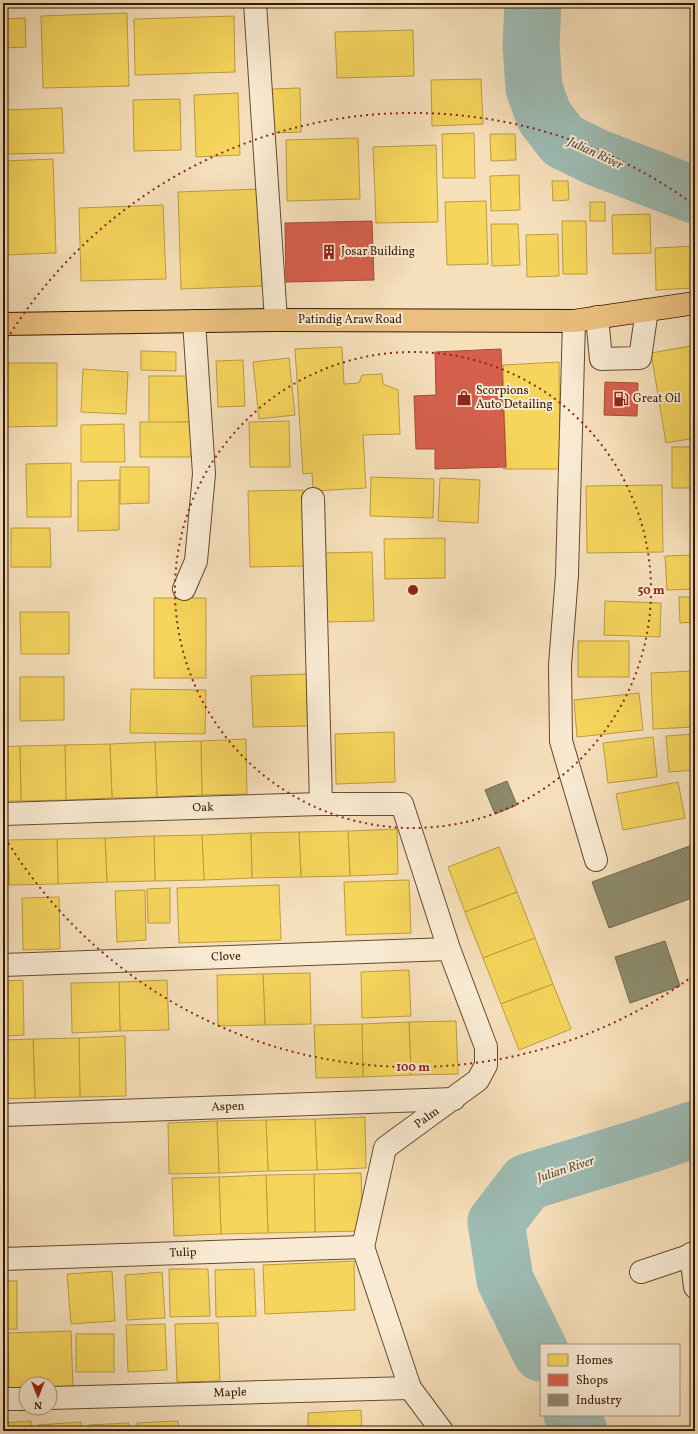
<svg xmlns="http://www.w3.org/2000/svg" width="698" height="1434" font-family="Vollkorn,serif">
	<style>
		.green { fill: #bcc290; stroke: #796c4a }
		.homes { fill: #f6d55c; stroke: #bc9c41 }
		.shops { fill: #d6604d; stroke: #a64a37 }
		.industry { fill: #8c8c6e; stroke: #72694e }
		.lines { fill: none; stroke-linecap: round; stroke-linejoin: round }
		.river { stroke: #9dbcb4; stroke-width: 57 }
		.minor-casing { stroke: #664931; stroke-width: 24 }
		.major-casing { stroke: #361703; stroke-width: 24 }
		.minor { stroke: #f9ebd3; stroke-width: 22 }
		.major { stroke: #ebc07e; stroke-width: 22 }
		.ring { fill: none; stroke: #8f2418; stroke-width: 2; stroke-dasharray: 2 4 }
		.labels { text-anchor: middle; dominant-baseline: central; stroke-width: 4; stroke-linejoin: round; paint-order: stroke }
		.poi-label { font-size: 12px; fill: #361703; stroke: #f9ebd3; text-anchor: start }
		.street-label { font-size: 12px; fill: #361703; stroke: #f9ebd3 }
		.water-label { font-size: 13px; font-style: italic; fill: #5a5141; stroke: #f9ebd3 }
		.centre { fill: #8f2418; stroke: #f9ebd3; stroke-width: 2 }
		.ring-label { font-size: 12px; text-anchor: middle; font-weight: bold; fill: #8f2418; stroke: #f9ebd3; stroke-width: 4; stroke-linejoin: round; paint-order: stroke }
	</style>
	<rect width="100%" height="100%" fill="#f6e0bb"/>
	<filter id="stains"><feTurbulence type="fractalNoise" baseFrequency=".005" numOctaves="4"/><feColorMatrix values="0 0 0 0 .2 0 0 0 0 .09 0 0 0 0 .02 0 0 0 .5 -.17"/></filter>
	<radialGradient id="worn" r=".72"><stop offset=".6" stop-color="#630" stop-opacity="0"/><stop offset="1" stop-color="#630" stop-opacity=".3"/></radialGradient>
	<rect class="green" x="3" y="1144" width="4" height="90"/>
	<g class="homes">
		<path d="M 163,3 L 215,3 L 215,4 L 163,5 Z"/>
		<path d="M 127,13 L 129,86 L 43,88 L 41,16 Z"/>
		<path d="M 234,16 L 235,72 L 135,75 L 134,19 Z"/>
		<path d="M 25,18 L 26,47 L 3,48 L 3,19 Z"/>
		<path d="M 413,30 L 414,76 L 337,78 L 335,32 Z"/>
		<path d="M 481,79 L 483,124 L 432,126 L 431,80 Z"/>
		<path d="M 300,88 L 301,132 L 273,133 L 272,89 Z"/>
		<path d="M 238,93 L 240,155 L 196,157 L 194,95 Z"/>
		<path d="M 180,99 L 181,150 L 134,151 L 133,100 Z"/>
		<path d="M 62,108 L 64,153 L 3,154 L 3,110 Z"/>
		<path d="M 474,133 L 475,178 L 443,178 L 442,134 Z"/>
		<path d="M 490,134 L 515,134 L 516,160 L 491,161 Z"/>
		<path d="M 358,138 L 360,199 L 287,201 L 286,140 Z"/>
		<path d="M 436,145 L 438,222 L 376,223 L 373,147 Z"/>
		<path d="M 53,159 L 56,253 L 5,255 L 3,161 Z"/>
		<path d="M 519,175 L 520,210 L 491,211 L 490,176 Z"/>
		<path d="M 552,181 L 568,181 L 569,200 L 553,201 Z"/>
		<path d="M 259,189 L 262,286 L 181,289 L 178,192 Z"/>
		<path d="M 486,201 L 488,264 L 447,265 L 445,202 Z"/>
		<rect x="590" y="202" width="15" height="19"/>
		<path d="M 163,205 L 166,279 L 81,281 L 79,208 Z"/>
		<path d="M 650,214 L 651,253 L 613,254 L 612,215 Z"/>
		<path d="M 562,221 L 586,221 L 587,274 L 563,274 Z"/>
		<path d="M 491,224 L 518,224 L 520,265 L 492,266 Z"/>
		<path d="M 558,234 L 559,276 L 527,277 L 526,235 Z"/>
		<path d="M 695,246 L 695,288 L 656,290 L 655,248 Z"/>
		<path d="M 691,346 L 695,368 L 695,438 L 666,443 L 651,353 Z"/>
		<path d="M 342,347 L 344,384 L 359,383 L 362,375 L 382,374 L 383,384 L 398,390 L 400,434 L 363,435 L 366,488 L 313,491 L 312,473 L 303,474 L 295,349 Z"/>
		<path d="M 141,351 L 176,352 L 176,371 L 141,370 Z"/>
		<path d="M 289,358 L 295,415 L 259,419 L 253,362 Z"/>
		<path d="M 243,360 L 245,406 L 218,407 L 216,361 Z"/>
		<path d="M 559,362 L 560,469 L 503,469 L 506,467 L 503,365 Z"/>
		<path d="M 3,363 L 57,363 L 57,426 L 3,427 Z"/>
		<path d="M 83,369 L 128,372 L 126,414 L 81,412 Z"/>
		<path d="M 149,376 L 192,376 L 192,422 L 149,423 Z"/>
		<path d="M 289,421 L 290,467 L 250,467 L 249,422 Z"/>
		<rect x="140" y="422" width="51" height="35"/>
		<path d="M 124,424 L 125,462 L 81,462 L 81,425 Z"/>
		<rect x="672" y="447" width="23" height="41"/>
		<path d="M 71,463 L 71,517 L 27,517 L 26,464 Z"/>
		<path d="M 120,467 L 149,467 L 149,503 L 120,504 Z"/>
		<path d="M 371,477 L 434,479 L 433,518 L 370,516 Z"/>
		<path d="M 440,478 L 480,480 L 478,523 L 438,521 Z"/>
		<path d="M 119,480 L 119,530 L 78,531 L 78,481 Z"/>
		<path d="M 662,485 L 663,552 L 587,553 L 586,486 Z"/>
		<path d="M 303,490 L 305,566 L 250,567 L 248,491 Z"/>
		<path d="M 11,528 L 50,528 L 51,567 L 11,567 Z"/>
		<path d="M 445,538 L 445,578 L 385,579 L 384,539 Z"/>
		<path d="M 372,552 L 374,621 L 326,622 L 324,553 Z"/>
		<path d="M 695,555 L 695,589 L 667,590 L 665,556 Z"/>
		<path d="M 679,597 L 695,597 L 695,622 L 680,623 Z"/>
		<rect x="154" y="598" width="52" height="80"/>
		<path d="M 605,601 L 661,603 L 660,637 L 604,635 Z"/>
		<path d="M 20,612 L 69,612 L 69,654 L 21,654 Z"/>
		<rect x="578" y="641" width="51" height="36"/>
		<path d="M 693,671 L 695,727 L 653,729 L 651,673 Z"/>
		<path d="M 307,674 L 309,726 L 253,727 L 251,676 Z"/>
		<path d="M 20,677 L 64,677 L 64,720 L 20,721 Z"/>
		<path d="M 131,689 L 206,690 L 205,734 L 130,733 Z"/>
		<path d="M 639,693 L 643,730 L 577,737 L 574,700 Z"/>
		<path d="M 394,732 L 395,782 L 336,784 L 335,734 Z"/>
		<path d="M 695,734 L 695,770 L 669,772 L 666,736 Z"/>
		<path d="M 653,737 L 657,777 L 608,783 L 603,743 Z"/>
		<path d="M 246,739 L 247,794 L 202,795 L 201,741 Z"/>
		<path d="M 201,741 L 202,795 L 157,797 L 155,742 Z"/>
		<path d="M 155,742 L 157,797 L 112,798 L 110,744 Z"/>
		<path d="M 110,744 L 112,798 L 66,800 L 65,745 Z"/>
		<path d="M 65,745 L 66,800 L 21,801 L 20,746 Z"/>
		<path d="M 20,746 L 21,801 L 3,801 L 3,747 Z"/>
		<path d="M 678,782 L 685,818 L 623,830 L 616,794 Z"/>
		<path d="M 397,829 L 398,874 L 350,876 L 348,831 Z"/>
		<path d="M 348,831 L 350,876 L 301,877 L 299,832 Z"/>
		<path d="M 299,832 L 301,877 L 252,878 L 251,833 Z"/>
		<path d="M 251,833 L 252,878 L 204,880 L 202,835 Z"/>
		<path d="M 202,835 L 204,880 L 155,881 L 154,836 Z"/>
		<path d="M 154,836 L 155,881 L 107,882 L 105,838 Z"/>
		<path d="M 105,838 L 107,882 L 58,884 L 57,839 Z"/>
		<path d="M 57,839 L 58,884 L 9,885 L 8,840 Z"/>
		<path d="M 3,840 L 8,840 L 9,885 L 3,885 Z"/>
		<path d="M 499,847 L 517,892 L 465,912 L 448,867 Z"/>
		<path d="M 409,880 L 411,933 L 346,935 L 344,882 Z"/>
		<path d="M 279,885 L 281,940 L 179,943 L 177,888 Z"/>
		<path d="M 170,888 L 170,923 L 148,923 L 147,889 Z"/>
		<path d="M 145,890 L 146,940 L 117,942 L 115,891 Z"/>
		<path d="M 517,892 L 535,938 L 483,958 L 465,912 Z"/>
		<path d="M 59,897 L 60,949 L 23,950 L 22,898 Z"/>
		<path d="M 535,938 L 553,984 L 501,1004 L 483,958 Z"/>
		<path d="M 409,970 L 411,1016 L 362,1018 L 361,972 Z"/>
		<path d="M 310,973 L 311,1024 L 265,1025 L 263,974 Z"/>
		<path d="M 263,974 L 265,1025 L 218,1026 L 217,975 Z"/>
		<path d="M 23,980 L 24,1035 L 3,1036 L 3,981 Z"/>
		<path d="M 167,980 L 169,1030 L 120,1031 L 119,982 Z"/>
		<path d="M 119,982 L 120,1031 L 72,1033 L 71,983 Z"/>
		<path d="M 553,984 L 571,1029 L 519,1050 L 501,1004 Z"/>
		<path d="M 456,1021 L 458,1074 L 411,1075 L 409,1022 Z"/>
		<path d="M 409,1022 L 411,1075 L 363,1077 L 362,1024 Z"/>
		<path d="M 362,1024 L 363,1077 L 316,1078 L 314,1025 Z"/>
		<path d="M 125,1036 L 126,1096 L 80,1097 L 79,1038 Z"/>
		<path d="M 79,1038 L 80,1097 L 35,1098 L 33,1039 Z"/>
		<path d="M 33,1039 L 35,1098 L 3,1099 L 3,1040 Z"/>
		<path d="M 365,1117 L 366,1168 L 317,1170 L 315,1119 Z"/>
		<path d="M 315,1119 L 317,1170 L 268,1171 L 266,1120 Z"/>
		<path d="M 266,1120 L 268,1171 L 219,1173 L 217,1121 Z"/>
		<path d="M 217,1121 L 219,1173 L 169,1174 L 168,1123 Z"/>
		<path d="M 361,1173 L 363,1231 L 315,1232 L 314,1174 Z"/>
		<path d="M 314,1174 L 315,1232 L 268,1233 L 266,1175 Z"/>
		<path d="M 266,1175 L 268,1233 L 221,1234 L 219,1177 Z"/>
		<path d="M 219,1177 L 221,1234 L 174,1236 L 172,1178 Z"/>
		<path d="M 354,1261 L 355,1310 L 265,1314 L 263,1265 Z"/>
		<path d="M 169,1269 L 208,1269 L 210,1316 L 170,1317 Z"/>
		<path d="M 254,1269 L 256,1316 L 216,1317 L 215,1270 Z"/>
		<path d="M 112,1271 L 115,1321 L 71,1324 L 67,1274 Z"/>
		<path d="M 162,1272 L 165,1318 L 127,1320 L 125,1275 Z"/>
		<rect x="3" y="1281" width="14" height="48"/>
		<path d="M 218,1323 L 220,1381 L 177,1382 L 175,1324 Z"/>
		<path d="M 165,1324 L 167,1370 L 128,1372 L 126,1325 Z"/>
		<path d="M 71,1331 L 73,1387 L 50,1387 L 50,1384 L 26,1384 L 26,1388 L 9,1388 L 8,1333 Z"/>
		<rect x="76" y="1334" width="38" height="38"/>
		<path d="M 361,1410 L 362,1431 L 308,1431 L 308,1413 Z"/>
		<path d="M 31,1421 L 31,1431 L 3,1431 L 3,1423 Z"/>
		<path d="M 178,1421 L 179,1431 L 137,1431 L 137,1423 Z"/>
		<path d="M 81,1422 L 82,1431 L 39,1431 L 38,1425 Z"/>
		<path d="M 129,1423 L 129,1431 L 89,1431 L 89,1425 Z"/>
	</g>
	<g class="shops">
		<path d="M 372,221 L 374,280 L 286,282 L 285,223 Z"/>
		<path d="M 501,349 L 506,467 L 435,469 L 435,449 L 416,449 L 414,396 L 436,395 L 435,352 Z"/>
		<path d="M 605,382 L 638,383 L 637,416 L 604,415 Z"/>
	</g>
	<g class="industry">
		<path d="M 507,781 L 517,805 L 495,814 L 485,790 Z"/>
		<path d="M 695,844 L 695,897 L 609,928 L 592,882 Z"/>
		<path d="M 665,941 L 680,986 L 630,1003 L 615,957 Z"/>
	</g>
	<g class="lines">
		<g class="river">
			<path d="M 533,3 L 531,44 L 534,88 L 544,116 L 563,141 L 598,158 L 695,195"/>
			<path d="M 541,1353 L 505,1280 L 496,1222 L 527,1182 L 648,1145 L 695,1129"/>
			<path d="M 572,1415 L 579,1431"/>
		</g>
		<g class="minor-casing">
			<g id="minor">
				<path d="M 255,3 L 276,320"/>
				<path d="M 597,317 L 601,359 L 640,358 L 647,310"/>
				<path d="M 574,321 L 567,575 L 560,665 L 561,741 L 596,860"/>
				<path d="M 313,499 L 321,804"/>
				<path d="M 184,589 L 196,561 L 204,474 L 194,321"/>
				<path d="M 3,814 L 321,804 L 402,804 L 449,949 L 486,1047 L 486,1065 L 478,1080 L 385,1148 L 363,1247 L 410,1388 L 442,1431"/>
				<path d="M 3,965 L 449,949"/>
				<path d="M 3,1115 L 454,1099"/>
				<path d="M 691,1254 L 695,1287"/>
				<path d="M 3,1259 L 363,1247"/>
				<path d="M 641,1272 L 695,1254"/>
				<path d="M 50,1398 L 410,1388"/>
				<path d="M 3,1399 L 26,1399"/>
			</g>
		</g>
		<g class="major-casing">
			<path id="major" d="M 3,324 L 276,320 L 574,321 L 695,303"/>
		</g>
		<use href="#minor" class="minor"/>
		<use href="#major" class="major"/>
	</g>
	<g class="ring">
		<circle cx="413" cy="590" r="238"/>
		<path d="M693 976A477 477 0 0 1 4 836M4 344A477 477 0 0 1 693 204"/>
	</g>
	<defs>
		<g id="building-bare" transform="scale(1.2)"><path d="M-4-6H4V6H1V3H-1V6H-4ZM-2.5-4.3h1.7v1.8h-1.7ZM.8-4.3h1.7v1.8H.8ZM-2.5-1h1.7V.8h-1.7ZM.8-1h1.7V.8H.8Z" fill="#8f2418" stroke="#f9ebd3" stroke-width="2.5" paint-order="stroke"/></g>
		<g id="shop-bare" transform="scale(1.2)"><path d="M-5-2.5h2.3a2.7 3.5 0 0 1 5.4 0H5L5.5 6h-11ZM-1.5-2.5h3a1.5 2.3 0 0 0-3 0Z" fill="#8f2418" stroke="#f9ebd3" stroke-width="2.5" paint-order="stroke"/></g>
		<g id="fuel-bare" transform="scale(1.2)"><path d="M-5.5-6h7V0h2V4h1.3V-2.5L3-4.5l.8-.8L6-3V5H2.5V1h-1V6h-7ZM-4.2-4.7v3.2H.2V-4.7Z" fill="#8f2418" stroke="#f9ebd3" stroke-width="2.5" paint-order="stroke"/></g>
	</defs>
	<g fill-rule="evenodd">
		<use href="#building-bare" x="329" y="252"/>
		<use href="#shop-bare" x="464" y="398"/>
		<use href="#fuel-bare" x="621" y="399"/>
	</g>
	<g class="labels">
		<g class="poi-label">
			<text x="341" y="252">Josar Building</text>
			<text x="476" y="391">Scorpions<tspan x="476" dy="14">Auto Detailing</tspan></text>
			<text x="633" y="399">Great Oil</text>
		</g>
		<g class="street-label">
			<text x="350" y="320">Patindig Araw Road</text>
			<text transform="translate(203 808) rotate(-2)">Oak</text>
			<text transform="translate(226 957) rotate(-2)">Clove</text>
			<text transform="translate(228 1107) rotate(-2)">Aspen</text>
			<text transform="translate(427 1118) rotate(-36)">Palm</text>
			<text transform="translate(183 1253) rotate(-2)">Tulip</text>
			<text transform="translate(230 1393) rotate(-2)">Maple</text>
		</g>
		<g class="water-label">
			<text transform="translate(595 154) rotate(25)">Julian River</text>
			<text transform="translate(566 1170) rotate(-18)">Julian River</text>
		</g>
	</g>
	<circle cx="413" cy="590" r="6" class="centre"/>
	<g class="ring-label">
		<text x="651" y="594">50 m</text>
		<text x="413" y="1071">100 m</text>
	</g>
	<rect width="698" height="1434" fill="none" stroke="#f6e0bb" stroke-width="16"/>
	<rect x="4" y="4" width="690" height="1426" fill="none" stroke="#361703" stroke-width="2"/>
	<rect x="8" y="8" width="682" height="1418" fill="none" stroke="#361703"/>
	<rect x="540" y="1344" width="140" height="72" fill="#f9ebd3" stroke="#ab9680"/>
	<rect x="548" y="1354" width="20" height="12" fill="#f6d55c" stroke="#ab9680"/>
	<text x="576" y="1364" font-size="12" fill="#361703">Homes</text>
	<rect x="548" y="1374" width="20" height="12" fill="#d6604d" stroke="#ab9680"/>
	<text x="576" y="1384" font-size="12" fill="#361703">Shops</text>
	<rect x="548" y="1394" width="20" height="12" fill="#8c8c6e" stroke="#ab9680"/>
	<text x="576" y="1404" font-size="12" fill="#361703">Industry</text>
	<g transform="translate(38 1396) rotate(180)"><circle r="19" fill="#f9ebd3" stroke="#ab9680"/>
	<path d="M0-3L7 15L0 10L-7 15Z" fill="#8f2418"/>
	<text y="-6" font-size="11" font-weight="bold" text-anchor="middle" fill="#361703">N</text>
	</g>
	<rect width="100%" height="100%" filter="url(#stains)"/>
	<rect width="100%" height="100%" fill="url(#worn)"/>
</svg>
